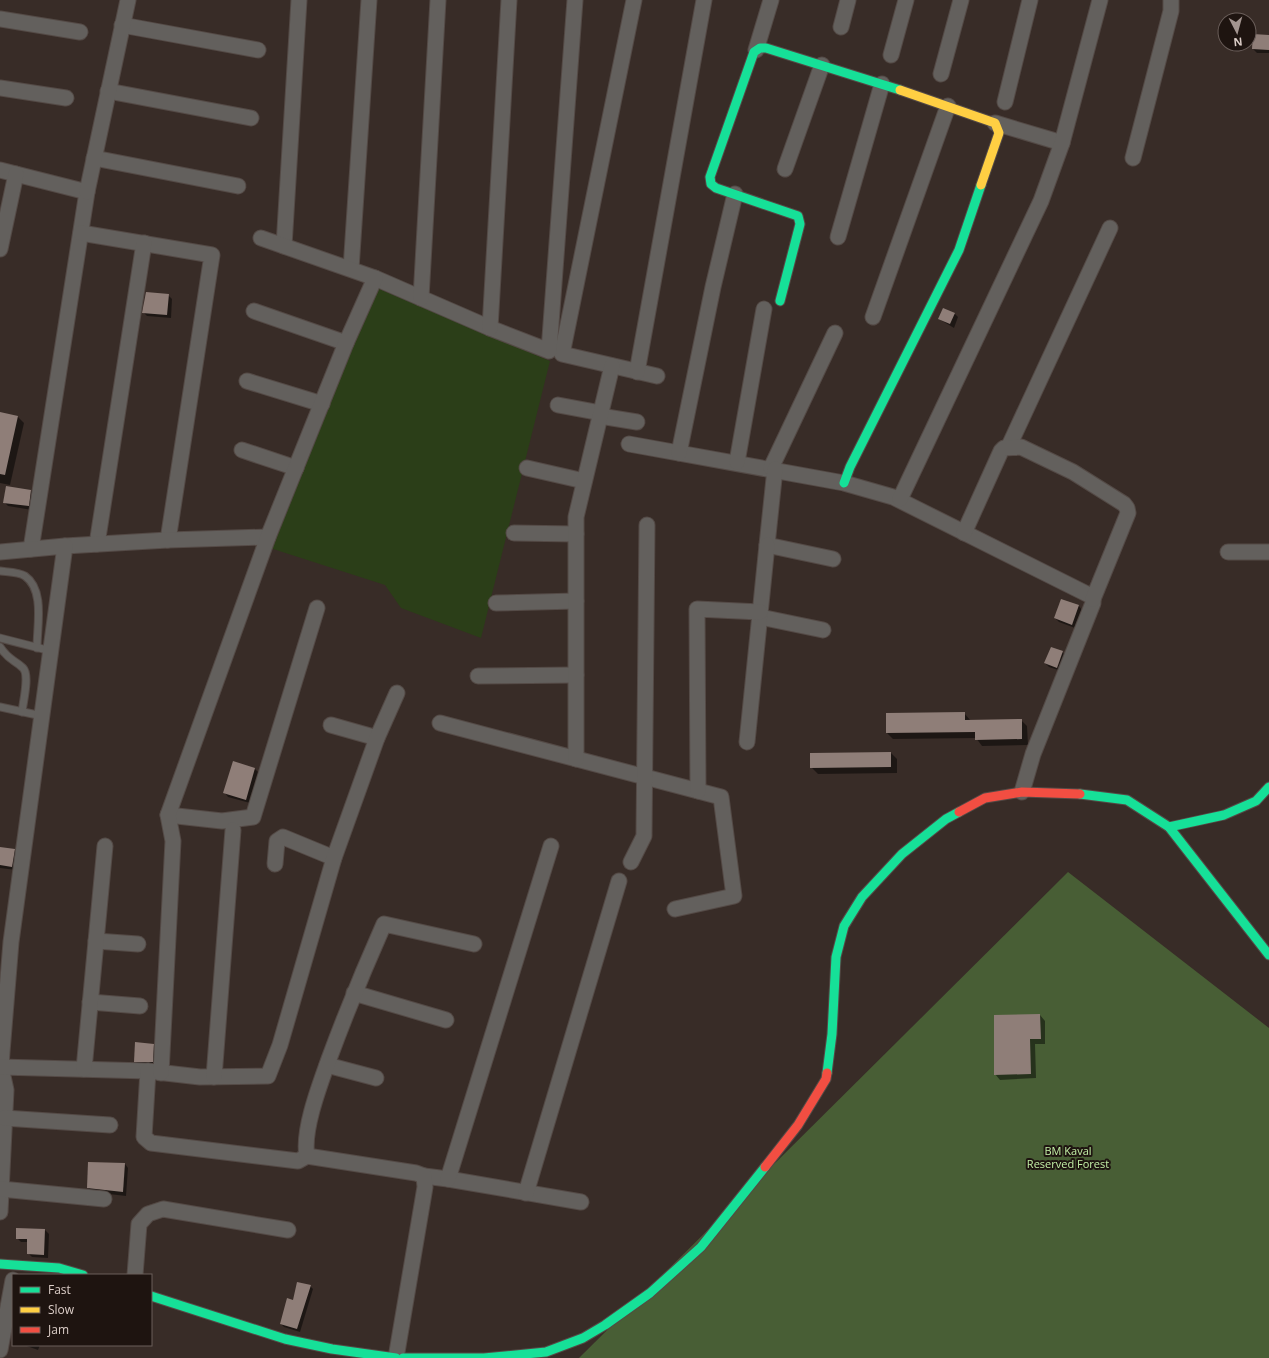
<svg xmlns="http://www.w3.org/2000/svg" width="1269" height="1358" font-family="'Open Sans',sans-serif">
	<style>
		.green { fill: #2b3e18 }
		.forest { fill: #485e35 }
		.shadow { fill: #0007 }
		.building { fill: #8f7e78 }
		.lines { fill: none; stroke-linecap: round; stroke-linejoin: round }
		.lane-casing { stroke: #544a46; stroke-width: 9 }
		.street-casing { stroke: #544a46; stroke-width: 17 }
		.fast-casing { stroke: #544a46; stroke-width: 11 }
		.slow-casing { stroke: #544a46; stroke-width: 11 }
		.jam-casing { stroke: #544a46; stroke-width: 11 }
		.lane { stroke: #63605d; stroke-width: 7 }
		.street { stroke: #63605d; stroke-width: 15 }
		.fast { stroke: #16e098; stroke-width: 9 }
		.slow { stroke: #ffcf43; stroke-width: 9 }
		.jam { stroke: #f24e42; stroke-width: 9 }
		.labels { text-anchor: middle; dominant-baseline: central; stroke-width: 4; stroke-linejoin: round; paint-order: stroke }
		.park-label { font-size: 11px; fill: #c3f0a6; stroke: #1e1410 }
	</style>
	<rect width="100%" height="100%" fill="#382c27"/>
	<path class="green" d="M 377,288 L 550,361 L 481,638 L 401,608 L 385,585 L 270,548 Z"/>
	<path class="forest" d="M 1068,872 L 1269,1028 L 1269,1358 L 579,1358 Z"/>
	<g class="shadow">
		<path d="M 1269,36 L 1269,53 L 1257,53 L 1253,49 Z"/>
		<path d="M 168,295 L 172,299 L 171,318 L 147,316 L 143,312 Z"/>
		<path d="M 954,313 L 958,317 L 954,328 L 939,319 Z"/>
		<path d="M 0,413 L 18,417 L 24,423 L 10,485 L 0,483 Z"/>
		<path d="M 31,491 L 35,495 L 32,510 L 8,506 L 4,502 Z"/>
		<path d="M 1079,606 L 1082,610 L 1075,628 L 1059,622 L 1055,618 Z"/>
		<path d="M 1062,652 L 1066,656 L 1061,671 L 1049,667 L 1045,663 Z"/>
		<path d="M 964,713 L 971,721 L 1021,720 L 1027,726 L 1028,745 L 982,746 L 976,738 L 893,739 L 887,733 Z"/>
		<path d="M 891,753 L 897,759 L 897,773 L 818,774 L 811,767 Z"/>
		<path d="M 255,769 L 259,773 L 250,803 L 228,797 L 225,793 Z"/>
		<path d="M 0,848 L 14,850 L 18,854 L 16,870 L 0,868 Z"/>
		<path d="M 1040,1015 L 1045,1021 L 1045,1044 L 1035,1044 L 1036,1078 L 1000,1080 L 995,1074 Z"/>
		<path d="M 153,1044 L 157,1048 L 156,1066 L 139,1065 L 135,1061 Z"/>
		<path d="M 125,1164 L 128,1168 L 126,1196 L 92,1192 L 88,1188 Z"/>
		<path d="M 45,1230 L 49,1234 L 48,1258 L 32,1257 L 28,1253 L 28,1242 L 21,1242 L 17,1238 Z"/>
		<path d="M 310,1286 L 313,1289 L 300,1332 L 284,1327 L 281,1324 L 294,1301 Z"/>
		<path d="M 24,1345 L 40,1345 L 38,1350 Z"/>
	</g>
	<g class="building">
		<path d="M 1253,34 L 1269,35 L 1269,50 L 1252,49 Z"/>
		<path d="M 146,292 L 169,294 L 167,315 L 142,313 Z"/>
		<path d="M 943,308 L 955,313 L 950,324 L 938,319 Z"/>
		<path d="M 0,412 L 18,416 L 5,475 L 0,474 Z"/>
		<path d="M 6,486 L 31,490 L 29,506 L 3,503 Z"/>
		<path d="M 1061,599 L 1079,605 L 1072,625 L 1054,618 Z"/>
		<path d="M 1051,647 L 1063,651 L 1057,668 L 1044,663 Z"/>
		<path d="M 965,712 L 965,720 L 1022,719 L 1022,739 L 975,740 L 975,732 L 886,733 L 886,713 Z"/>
		<path d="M 891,752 L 891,767 L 810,768 L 810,753 Z"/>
		<path d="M 233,761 L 255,768 L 246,800 L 223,793 Z"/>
		<path d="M 0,847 L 15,849 L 12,867 L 0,865 Z"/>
		<path d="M 1040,1014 L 1041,1039 L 1030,1039 L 1031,1074 L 994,1075 L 994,1015 Z"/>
		<path d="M 135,1042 L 154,1044 L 153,1062 L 134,1062 Z"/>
		<path d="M 88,1162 L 125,1163 L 123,1192 L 87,1188 Z"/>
		<path d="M 16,1228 L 45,1229 L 44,1255 L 27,1254 L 27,1239 L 16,1239 Z"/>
		<path d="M 297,1282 L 311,1285 L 297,1329 L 280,1324 L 287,1298 L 293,1300 Z"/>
	</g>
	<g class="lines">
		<g class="lane-casing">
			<g id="lane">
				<path d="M 0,571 C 7,572 19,572 25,576 C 45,590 37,626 37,648"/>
				<path d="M 0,638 L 51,651"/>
				<path d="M 0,647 C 9,661 14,659 23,668 C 30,675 23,702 22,712"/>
				<path d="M 0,707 L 42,716"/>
			</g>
		</g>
		<g class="street-casing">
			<g id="street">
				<path d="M 634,0 L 562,354 L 657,376"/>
				<path d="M 0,19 L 80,32"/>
				<path d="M 122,25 L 258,50"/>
				<path d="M 841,27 L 848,0"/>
				<path d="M 756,50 L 771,0"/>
				<path d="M 891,55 L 906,0"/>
				<path d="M 941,74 L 961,0"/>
				<path d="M 0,88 L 66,98"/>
				<path d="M 108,91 L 251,118"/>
				<path d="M 1005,102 L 1030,0"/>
				<path d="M 995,123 L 1062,143"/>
				<path d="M 94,158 L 238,186"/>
				<path d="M 1133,158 L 1171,11 L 1171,0"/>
				<path d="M 785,169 L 822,65"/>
				<path d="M 0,170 L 87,192 L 31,549"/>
				<path d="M 87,192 L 128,0"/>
				<path d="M 81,233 L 212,255 L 168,540"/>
				<path d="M 838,237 L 882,84"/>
				<path d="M 284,246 L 299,0"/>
				<path d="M 0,249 L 16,174"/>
				<path d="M 351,269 L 369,0"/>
				<path d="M 375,278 L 490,328 L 549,351 L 575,0"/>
				<path d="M 421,298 L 438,0"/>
				<path d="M 254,311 L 346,343"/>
				<path d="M 873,317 L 948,106"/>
				<path d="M 490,328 L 509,0"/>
				<path d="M 637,372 L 704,0"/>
				<path d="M 247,381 L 322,404"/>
				<path d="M 558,405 L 601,413"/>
				<path d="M 600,416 L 637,422"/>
				<path d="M 629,444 L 844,483 L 893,497 L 1091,596 L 1093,599 L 1093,603 L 1033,754 L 1022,792"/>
				<path d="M 1009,446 L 1110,228"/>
				<path d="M 242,450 L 296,468"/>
				<path d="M 679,453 L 713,287 L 735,194"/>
				<path d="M 737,462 L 764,309"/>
				<path d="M 527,468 L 584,481"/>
				<path d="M 771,468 L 835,333"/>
				<path d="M 775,469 L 767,545 L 833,559"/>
				<path d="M 900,499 L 1041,201 L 1062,143 L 1100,0"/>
				<path d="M 514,533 L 576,534"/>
				<path d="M 964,533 L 1001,451 L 1004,448 L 1021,447 L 1073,472 L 1124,504 L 1127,508 L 1128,513 L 1093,599"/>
				<path d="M 97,544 L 144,243"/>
				<path d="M 65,546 L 168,540 L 268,537"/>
				<path d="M 0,552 L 65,546 L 11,942 L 2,1052 L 1,1067 L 6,1090 L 0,1212"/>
				<path d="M 1228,552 L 1269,552"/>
				<path d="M 496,603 L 576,601"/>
				<path d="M 760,617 L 823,630"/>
				<path d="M 478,676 L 576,675"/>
				<path d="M 440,723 L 721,797 L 734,896 L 675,909"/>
				<path d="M 331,725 L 377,738"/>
				<path d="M 747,742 L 767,545"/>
				<path d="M 576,759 L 576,517 L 612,366"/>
				<path d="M 698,791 L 697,609 L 760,612"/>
				<path d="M 168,815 L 222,821 L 253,817 L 317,608"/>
				<path d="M 631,862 L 644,836 L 647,525"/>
				<path d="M 275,864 L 277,841 L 283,837 L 334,858"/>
				<path d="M 96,941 L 138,944"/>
				<path d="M 354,993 L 446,1020"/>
				<path d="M 90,1002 L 140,1006"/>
				<path d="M 327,1065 L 376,1078"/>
				<path d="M 0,1067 L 148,1071 L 200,1077 L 268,1076 L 280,1045 L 334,858 L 377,738 L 397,693"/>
				<path d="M 84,1069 L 105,846"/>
				<path d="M 148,1071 L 144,1137 L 151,1143 L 298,1161 L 307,1156"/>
				<path d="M 161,1073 L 173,841 L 168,815 L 268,537 L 346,343 L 375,278 L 261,238"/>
				<path d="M 214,1077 L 233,830"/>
				<path d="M 4,1118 L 110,1125"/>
				<path d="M 424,1176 L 448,1179 L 581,1202"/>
				<path d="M 448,1179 L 551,846"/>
				<path d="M 1,1189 L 104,1199"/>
				<path d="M 526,1193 L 619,881"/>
				<path d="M 135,1275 L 139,1224 L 148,1214 L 163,1209 L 288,1230"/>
				<path d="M 0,1350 L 13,1280"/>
				<path d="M 396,1358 L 425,1187 L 424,1176 L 416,1173 L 307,1156 C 302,1131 320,1084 329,1059 C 346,1013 364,969 384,924 L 474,944"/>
			</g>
		</g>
		<g class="fast-casing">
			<g id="fast">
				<path d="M 780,301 L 800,224 L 798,216 L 716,188 L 711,184 L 710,177 L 754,52 L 760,48 L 766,48 L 900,90"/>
				<path d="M 844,483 L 850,467 L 959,250 L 981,185"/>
				<path d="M 1080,794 L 1127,800 L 1169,827 L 1269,955"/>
				<path d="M 1169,827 L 1224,815 L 1256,801 L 1269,787"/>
				<path d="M 827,1073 L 832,1034 L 836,957 L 844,926 L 862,897 L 902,854 L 946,819 L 959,812"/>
				<path d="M 0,1264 L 59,1268 L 83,1275"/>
				<path d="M 151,1296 L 285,1339 L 332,1349 L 396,1358"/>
				<path d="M 403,1358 L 484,1358 L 546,1352 L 583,1338 L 605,1325 L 650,1293 L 701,1247 L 765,1167"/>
			</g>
		</g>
		<g class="slow-casing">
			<path id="slow" d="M 900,90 L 995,123 L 999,133 L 981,185"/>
		</g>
		<g class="jam-casing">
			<g id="jam">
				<path d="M 959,812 L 985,798 L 1022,792 L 1080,794"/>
				<path d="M 765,1167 L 798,1125 L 826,1079 L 827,1073"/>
			</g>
		</g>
		<use href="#lane" class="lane"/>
		<use href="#street" class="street"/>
		<use href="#fast" class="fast"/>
		<use href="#slow" class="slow"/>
		<use href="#jam" class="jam"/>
	</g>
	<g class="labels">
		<g class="park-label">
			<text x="1068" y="1150">BM Kaval<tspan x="1068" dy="13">Reserved Forest</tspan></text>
		</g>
	</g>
	<rect x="12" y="1274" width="140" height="72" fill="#1e1410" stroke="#6a5e5a"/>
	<rect x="20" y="1287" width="20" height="6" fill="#16e098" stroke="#6a5e5a"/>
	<text x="48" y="1294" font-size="12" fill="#dccec8">Fast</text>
	<rect x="20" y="1307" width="20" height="6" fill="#ffcf43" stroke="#6a5e5a"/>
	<text x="48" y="1314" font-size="12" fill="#dccec8">Slow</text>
	<rect x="20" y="1327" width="20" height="6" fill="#f24e42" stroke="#6a5e5a"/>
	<text x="48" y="1334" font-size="12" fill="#dccec8">Jam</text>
	<g transform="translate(1237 32) rotate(174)"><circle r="19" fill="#1e1410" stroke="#6a5e5a"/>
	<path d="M0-3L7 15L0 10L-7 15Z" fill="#a39590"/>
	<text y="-6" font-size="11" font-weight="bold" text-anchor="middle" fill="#dccec8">N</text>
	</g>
</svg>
